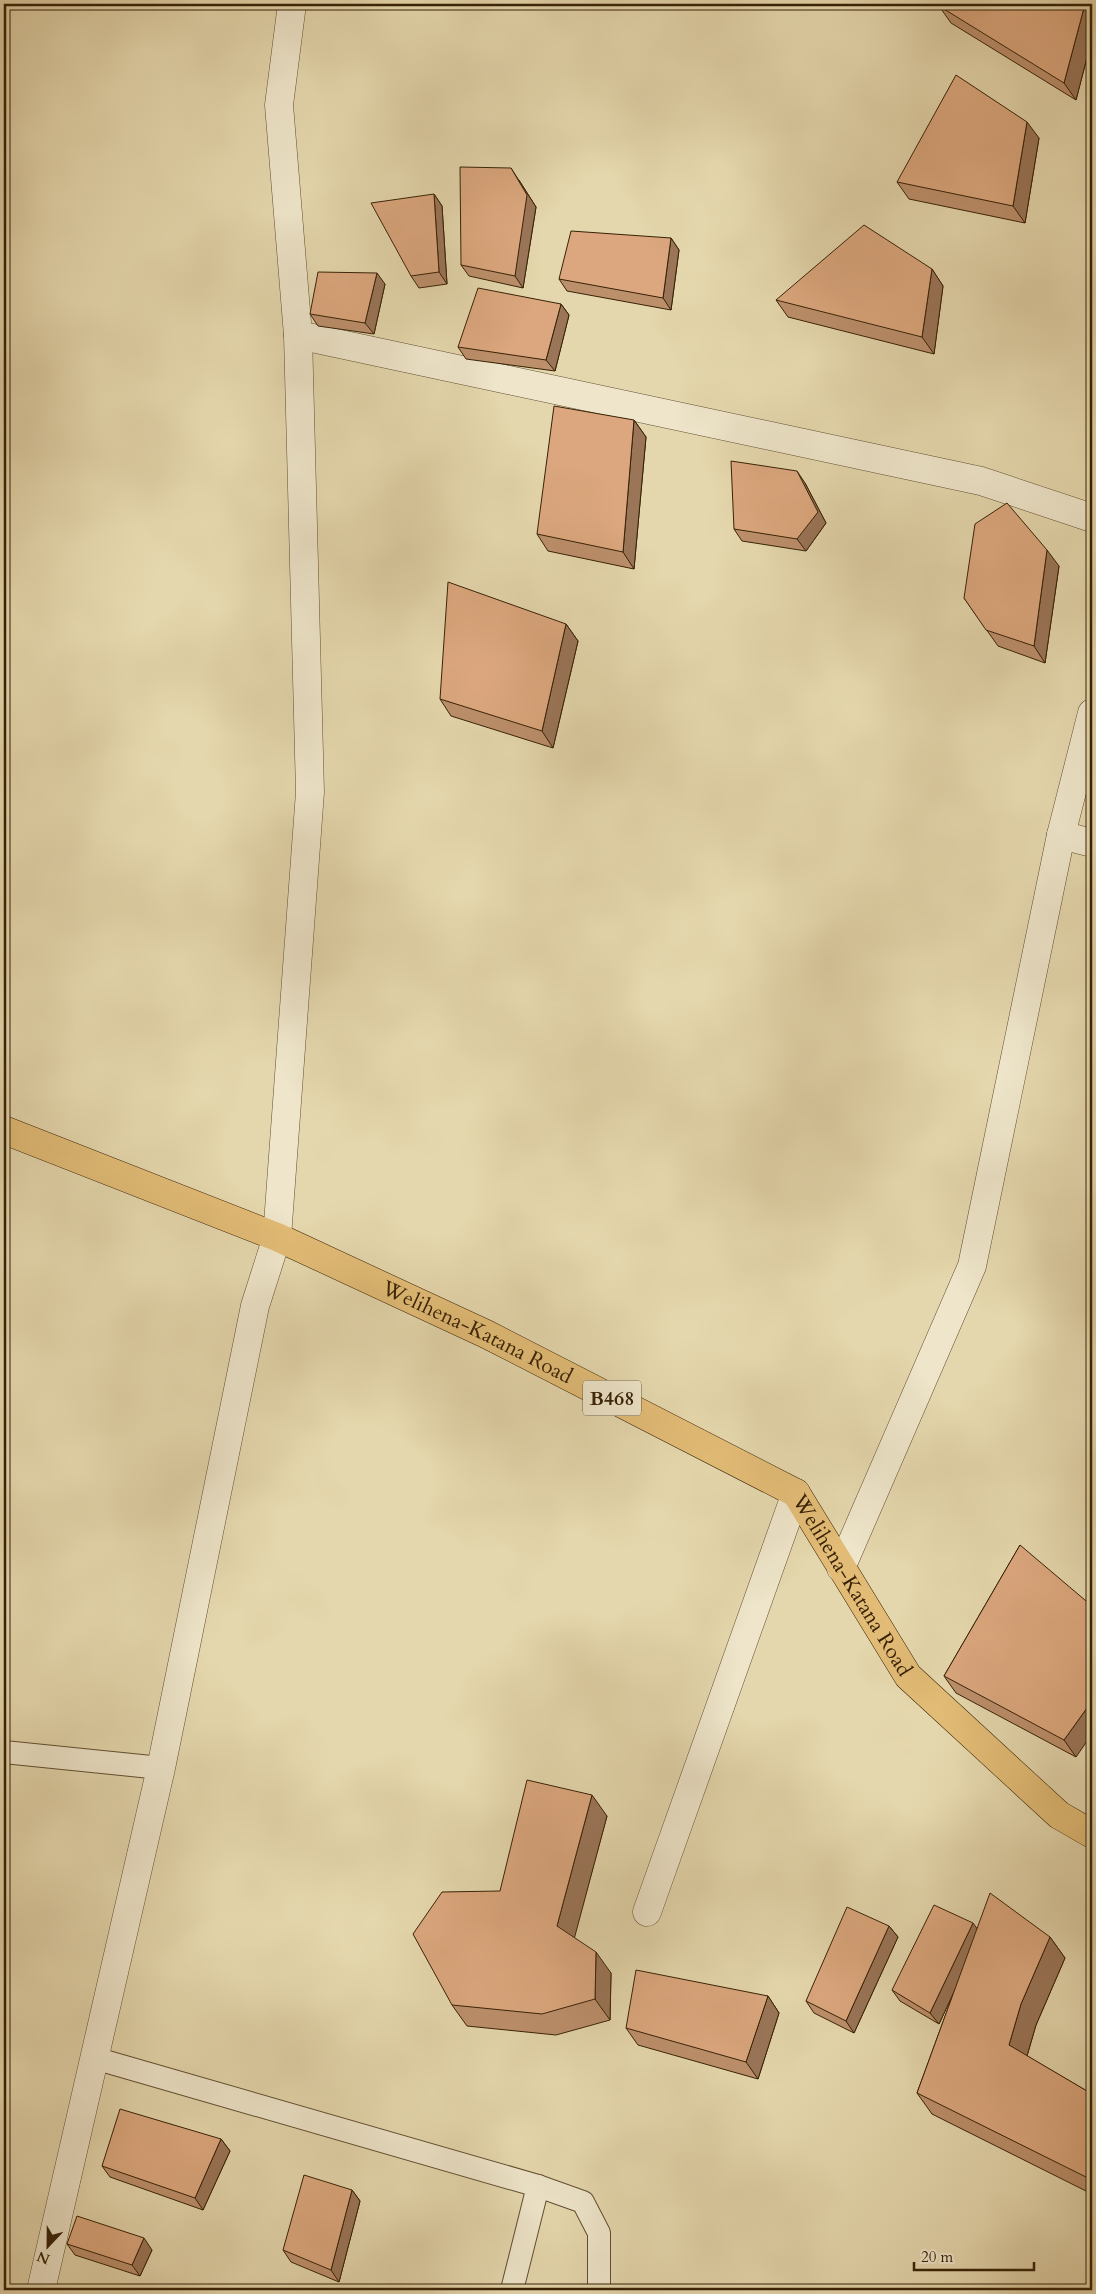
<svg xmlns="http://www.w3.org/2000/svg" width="1096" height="2294" font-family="Cardo,serif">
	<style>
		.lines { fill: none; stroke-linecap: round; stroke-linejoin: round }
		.service-casing { stroke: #624e30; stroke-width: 24 }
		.minor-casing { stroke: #624e30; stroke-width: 29 }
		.primary-casing { stroke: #372106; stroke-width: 29 }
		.service { stroke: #eee5ca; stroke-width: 22 }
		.minor { stroke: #eee5ca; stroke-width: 28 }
		.primary { stroke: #e2bc76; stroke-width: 28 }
		.wall { fill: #bd906c; stroke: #372106 }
		.shaded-wall { fill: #9a7558; stroke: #372106 }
		.building { fill: #dca77e; stroke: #372106 }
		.labels { text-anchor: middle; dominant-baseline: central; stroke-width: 5; stroke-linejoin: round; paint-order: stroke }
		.shield { fill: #eee5ca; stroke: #6e5c41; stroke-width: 1 }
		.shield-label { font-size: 20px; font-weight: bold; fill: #372106 }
		.street-label { font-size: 21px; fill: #372106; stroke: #eee5ca }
	</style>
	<rect width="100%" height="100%" fill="#e5d7ad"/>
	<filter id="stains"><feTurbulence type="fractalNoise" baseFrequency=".004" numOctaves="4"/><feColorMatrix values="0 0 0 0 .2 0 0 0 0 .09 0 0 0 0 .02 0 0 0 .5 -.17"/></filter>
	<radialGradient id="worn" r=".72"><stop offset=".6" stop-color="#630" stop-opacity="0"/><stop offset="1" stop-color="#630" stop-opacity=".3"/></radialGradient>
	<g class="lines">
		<g class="service-casing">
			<g id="service">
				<path d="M 4,1752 L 161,1768"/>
				<path d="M 94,2058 L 538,2186 L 583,2202 L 599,2233 L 599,2290"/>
				<path d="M 512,2290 L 538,2186"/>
			</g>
		</g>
		<g class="minor-casing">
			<g id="minor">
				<path d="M 298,335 L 981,481 L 1092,518"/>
				<path d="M 1061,835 L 1092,843"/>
				<path d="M 841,1568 L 972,1266 L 1061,835 L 1092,713"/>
				<path d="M 647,1912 L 796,1493"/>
				<path d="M 41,2290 L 161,1768 L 255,1306 L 277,1237 L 310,792 L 298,335 L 279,105 L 292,4"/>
			</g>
		</g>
		<g class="primary-casing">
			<g id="primary">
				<path id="s1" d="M 4,1130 L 277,1237 L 486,1334 L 796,1493 L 908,1676 L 1059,1815 L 1092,1834"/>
			</g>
		</g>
		<use href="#service" class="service"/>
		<use href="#minor" class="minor"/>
		<use href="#primary" class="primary"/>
	</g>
	<g class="wall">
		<path d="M 453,4 L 524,4 L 526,8 Z"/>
		<path d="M 642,4 L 656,4 L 656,9 Z"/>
		<path d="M 1092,4 L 1092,38 L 1076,100 L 951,23 L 939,6 Z"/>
		<path d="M 1039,138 L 1025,223 L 909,199 L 897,182 Z"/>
		<path d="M 519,180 L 536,207 L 523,288 L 469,276 L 461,265 Z"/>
		<path d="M 434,194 L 442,206 L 447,284 L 419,288 L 411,276 Z"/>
		<path d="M 671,238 L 679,250 L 671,310 L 567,291 L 559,279 Z"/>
		<path d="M 932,269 L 943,286 L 934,354 L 788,317 L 776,300 Z"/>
		<path d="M 385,284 L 374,334 L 318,326 L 310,314 Z"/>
		<path d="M 561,304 L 569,315 L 555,371 L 466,359 L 458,347 Z"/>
		<path d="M 634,420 L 646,437 L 634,569 L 548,551 L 537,534 Z"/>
		<path d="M 805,483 L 826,523 L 806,551 L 742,541 L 734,529 Z"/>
		<path d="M 1059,566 L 1045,663 L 998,646 L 964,598 Z"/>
		<path d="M 566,624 L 578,641 L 553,748 L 451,716 L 440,699 Z"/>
		<path d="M 1020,1545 L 1076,1757 L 956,1693 L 944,1676 Z"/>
		<path d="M 607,1816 L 574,1937 L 611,1973 L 610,2020 L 556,2035 L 467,2026 L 452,2005 L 500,1891 Z"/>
		<path d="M 889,1926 L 898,1937 L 854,2033 L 814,2013 L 806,2001 Z"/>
		<path d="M 977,1928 L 1050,1937 L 1065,1958 L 1036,2025 L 1027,2056 L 1092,2094 L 1092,2194 L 932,2114 L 917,2093 L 954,1992 L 939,2024 L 900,2001 L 892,1990 Z"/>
		<path d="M 768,1996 L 779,2013 L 758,2079 L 638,2045 L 626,2028 Z"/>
		<path d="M 221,2139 L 230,2151 L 203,2210 L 110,2177 L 102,2166 Z"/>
		<path d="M 352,2190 L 360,2201 L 339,2282 L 291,2262 L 283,2250 Z"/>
		<path d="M 67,2244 L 152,2250 L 140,2276 L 75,2255 Z"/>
	</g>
	<g class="shaded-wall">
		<path d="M 652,4 L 656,4 L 656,9 Z"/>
		<path d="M 1085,4 L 1092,4 L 1092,38 L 1076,100 L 1064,83 Z"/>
		<path d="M 1027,122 L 1039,138 L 1025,223 L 1013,206 Z"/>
		<path d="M 511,168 L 536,207 L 523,288 L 515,276 Z"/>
		<path d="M 434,194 L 442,206 L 447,284 L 439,272 Z"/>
		<path d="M 671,238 L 679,250 L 671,310 L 663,298 Z"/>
		<path d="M 932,269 L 943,286 L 934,354 L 922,337 Z"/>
		<path d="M 377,273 L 385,284 L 374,334 L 365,323 Z"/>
		<path d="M 561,304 L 569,315 L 555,371 L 546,360 Z"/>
		<path d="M 634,420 L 646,437 L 634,569 L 623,552 Z"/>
		<path d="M 797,471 L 805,483 L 826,523 L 806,551 L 797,539 Z"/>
		<path d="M 1047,550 L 1059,566 L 1045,663 L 1034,646 Z"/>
		<path d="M 566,624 L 578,641 L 553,748 L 542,731 Z"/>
		<path d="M 1092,1701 L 1092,1734 L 1076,1757 L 1064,1740 Z"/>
		<path d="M 592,1795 L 607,1816 L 572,1947 L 557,1926 Z"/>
		<path d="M 973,1923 L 981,1934 L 939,2024 L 930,2013 Z"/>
		<path d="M 889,1926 L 898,1937 L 854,2033 L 846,2021 Z"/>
		<path d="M 1050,1937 L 1065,1958 L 1036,2025 L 1024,2066 L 1009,2045 L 1021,2004 Z"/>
		<path d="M 596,1952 L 611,1973 L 610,2020 L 595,1999 Z"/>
		<path d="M 768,1996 L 779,2013 L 758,2079 L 746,2062 Z"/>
		<path d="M 221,2139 L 230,2151 L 203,2210 L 195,2198 Z"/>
		<path d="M 352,2190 L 360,2201 L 339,2282 L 331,2270 Z"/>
		<path d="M 144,2238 L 152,2250 L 140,2276 L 132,2265 Z"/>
	</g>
	<g class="building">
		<path d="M 941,4 L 1085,4 L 1064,83 L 939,6 Z"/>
		<path d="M 956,75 L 1027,122 L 1013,206 L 897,182 Z"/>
		<path d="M 460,167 L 511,168 L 527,195 L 515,276 L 461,265 Z"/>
		<path d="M 434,194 L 439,272 L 411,276 L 371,203 Z"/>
		<path d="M 864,225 L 932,269 L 922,337 L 776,300 Z"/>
		<path d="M 571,231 L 671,238 L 663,298 L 559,279 Z"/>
		<path d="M 318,272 L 377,273 L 365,323 L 310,314 Z"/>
		<path d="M 478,288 L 561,304 L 546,360 L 458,347 Z"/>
		<path d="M 554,406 L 634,420 L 623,552 L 537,534 Z"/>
		<path d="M 731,461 L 797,471 L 818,512 L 797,539 L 734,529 Z"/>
		<path d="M 1007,503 L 1047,550 L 1034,646 L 986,630 L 964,598 L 975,524 Z"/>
		<path d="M 448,582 L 566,624 L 542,731 L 440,699 Z"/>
		<path d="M 1020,1545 L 1092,1606 L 1092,1701 L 1064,1740 L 944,1676 Z"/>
		<path d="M 527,1780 L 592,1795 L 557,1926 L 596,1952 L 595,1999 L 542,2014 L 452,2005 L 413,1934 L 442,1892 L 500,1891 Z"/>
		<path d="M 990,1893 L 1050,1937 L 1021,2004 L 1009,2045 L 1092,2094 L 1092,2180 L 917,2093 Z"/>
		<path d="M 934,1905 L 973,1923 L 930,2013 L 892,1990 Z"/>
		<path d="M 847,1907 L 889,1926 L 846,2021 L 806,2001 Z"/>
		<path d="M 636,1970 L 768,1996 L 746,2062 L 626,2028 Z"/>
		<path d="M 120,2109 L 221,2139 L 195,2198 L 102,2166 Z"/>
		<path d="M 304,2175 L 352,2190 L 331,2270 L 283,2250 Z"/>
		<path d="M 77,2216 L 144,2238 L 132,2265 L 67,2244 Z"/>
	</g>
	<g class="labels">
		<rect class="shield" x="583" y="1380.5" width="58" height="35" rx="4"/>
		<g class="shield-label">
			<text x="612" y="1398">B468</text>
		</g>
		<g class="street-label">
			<text stroke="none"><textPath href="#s1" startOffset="515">Welihena-Katana Road</textPath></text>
			<text stroke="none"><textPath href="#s1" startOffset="980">Welihena-Katana Road</textPath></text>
		</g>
	</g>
	<rect width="1096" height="2294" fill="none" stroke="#e5d7ad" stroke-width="20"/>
	<rect x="5" y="5" width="1086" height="2284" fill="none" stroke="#372106" stroke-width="2.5"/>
	<rect x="10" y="10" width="1076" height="2274" fill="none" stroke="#372106"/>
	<g transform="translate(48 2246) rotate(202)" stroke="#eee5ca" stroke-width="4" paint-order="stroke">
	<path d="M0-4L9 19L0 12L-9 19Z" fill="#372106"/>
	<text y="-8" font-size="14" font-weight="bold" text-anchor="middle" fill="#372106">N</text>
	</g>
	<path d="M914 2262v8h120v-8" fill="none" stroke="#372106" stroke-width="2.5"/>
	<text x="921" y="2262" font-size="15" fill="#372106" stroke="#eee5ca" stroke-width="4" paint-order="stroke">20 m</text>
	<rect width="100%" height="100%" filter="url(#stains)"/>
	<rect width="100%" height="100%" fill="url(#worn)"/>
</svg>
